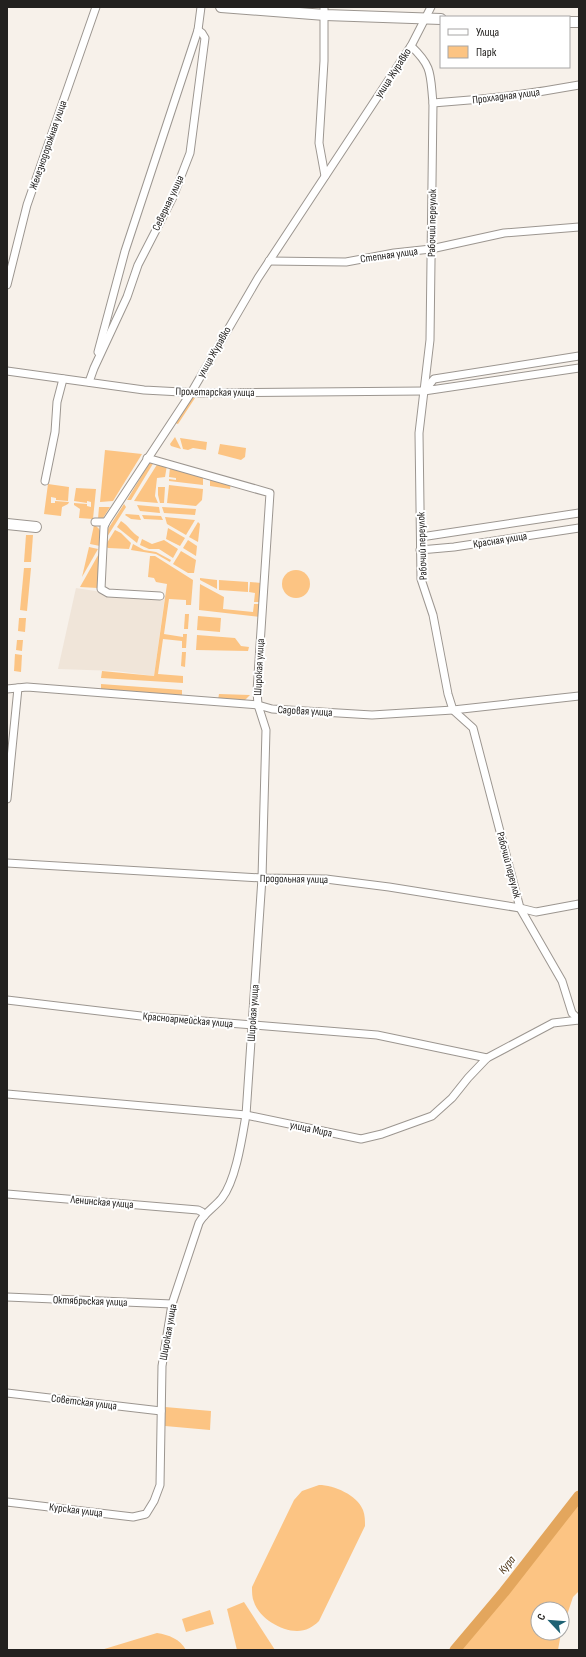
<svg xmlns="http://www.w3.org/2000/svg" width="586" height="1657" font-family="'Sofia Sans Condensed',sans-serif">
	<style>
		.built { fill: #f0e5d9 }
		.green { fill: #fcc483 }
		.lines { fill: none; stroke-linecap: round; stroke-linejoin: round }
		.river { stroke: #e3a65d; stroke-width: 11 }
		.street-casing { stroke: #9c9690; stroke-width: 9 }
		.secondary-casing { stroke: #9c9690; stroke-width: 12 }
		.street { stroke: #fff; stroke-width: 7 }
		.secondary { stroke: #fff; stroke-width: 10 }
		.labels { text-anchor: middle; dominant-baseline: central; stroke-width: 4; stroke-linejoin: round; paint-order: stroke }
		.street-label { font-size: 11px; fill: #23211f; stroke: #fff }
		.water-label { font-size: 12px; font-style: italic; fill: #493011; stroke: #fff }
	</style>
	<rect width="100%" height="100%" fill="#f7f1ea"/>
	<path class="built" d="M 76,588 L 108,593 L 165,596 L 154,676 L 116,671 L 58,669 Z"/>
	<g class="green">
		<path d="M 191,398 L 195,398 L 178,424 L 175,423 Z"/>
		<path d="M 175,437 L 181,449 L 171,446 L 170,444 Z"/>
		<path d="M 180,438 L 207,442 L 206,450 L 193,448 L 188,450 L 183,449 Z"/>
		<path d="M 220,444 L 246,448 L 245,457 L 241,460 L 218,454 Z"/>
		<path d="M 105,450 L 142,454 L 113,501 L 100,502 Z"/>
		<path d="M 150,462 L 154,462 L 131,500 L 127,500 Z"/>
		<path d="M 158,463 L 167,465 L 165,477 L 157,478 L 155,496 L 158,503 L 134,501 Z"/>
		<path d="M 170,467 L 203,477 L 203,485 L 169,481 L 169,479 L 176,480 L 176,478 L 169,477 Z"/>
		<path d="M 210,479 L 231,483 L 230,489 L 210,486 Z"/>
		<path d="M 48,484 L 69,487 L 68,501 L 56,500 L 56,498 L 51,497 L 51,503 L 55,503 L 55,501 L 69,502 L 68,504 L 62,507 L 61,516 L 44,514 Z"/>
		<path d="M 169,485 L 203,489 L 202,500 L 196,506 L 167,503 Z"/>
		<path d="M 158,487 L 165,487 L 164,503 L 160,503 L 158,495 Z"/>
		<path d="M 76,488 L 96,489 L 93,519 L 79,518 L 80,509 L 74,505 L 74,503 L 87,504 L 87,506 L 91,507 L 91,502 L 87,501 L 87,503 L 74,501 Z"/>
		<path d="M 124,504 L 126,507 L 107,537 L 106,532 Z"/>
		<path d="M 137,505 L 159,507 L 160,513 L 140,511 Z"/>
		<path d="M 99,507 L 110,507 L 103,518 L 98,519 Z"/>
		<path d="M 162,507 L 196,509 L 195,515 L 164,513 Z"/>
		<path d="M 126,514 L 139,515 L 141,520 L 131,519 L 125,515 Z"/>
		<path d="M 142,515 L 161,516 L 163,520 L 144,519 Z"/>
		<path d="M 165,517 L 195,520 L 186,535 L 167,524 Z"/>
		<path d="M 121,521 C 129,526 132,533 139,537 L 137,543 L 117,527 Z"/>
		<path d="M 198,522 L 200,524 L 198,542 L 189,537 Z"/>
		<path d="M 94,525 C 103,529 101,537 100,546 L 90,544 Z"/>
		<path d="M 168,528 L 185,538 L 180,546 L 166,539 Z"/>
		<path d="M 115,530 L 121,533 L 131,543 L 129,549 L 108,548 L 105,546 Z"/>
		<path d="M 26,535 L 33,535 L 31,562 L 24,562 Z"/>
		<path d="M 142,539 L 152,544 L 164,540 L 178,549 L 173,558 L 159,549 L 149,549 L 140,545 Z"/>
		<path d="M 188,540 L 197,546 L 196,556 L 183,548 Z"/>
		<path d="M 133,544 L 144,550 L 156,552 L 171,560 L 170,562 L 156,554 L 131,550 Z"/>
		<path d="M 89,547 L 98,549 L 82,577 Z"/>
		<path d="M 101,550 L 98,588 L 80,587 Z"/>
		<path d="M 181,551 L 196,560 L 194,573 L 188,573 L 173,564 Z"/>
		<path d="M 150,556 L 155,556 L 193,580 L 191,605 L 186,605 L 186,600 L 169,599 L 164,634 L 183,637 L 183,634 L 187,634 L 186,648 L 182,648 L 182,641 L 163,639 L 158,674 L 183,676 L 183,683 L 101,678 L 102,671 L 154,676 L 167,584 L 156,582 L 154,578 L 148,577 Z"/>
		<path d="M 24,568 L 31,568 L 27,611 L 20,610 Z"/>
		<circle cx="296" cy="584" r="14"/>
		<path d="M 200,578 L 217,580 L 217,589 L 200,580 Z"/>
		<path d="M 219,580 L 248,582 L 248,592 L 219,590 Z"/>
		<path d="M 250,582 L 261,583 L 260,602 L 254,602 L 255,593 L 249,592 Z"/>
		<path d="M 200,584 L 224,597 L 223,609 L 253,612 L 254,604 L 260,604 L 260,617 L 199,610 Z"/>
		<path d="M 185,614 L 189,614 L 188,629 L 184,629 Z"/>
		<path d="M 198,616 L 221,618 L 220,632 L 197,630 Z"/>
		<path d="M 19,618 L 26,618 L 25,632 L 18,631 Z"/>
		<path d="M 197,635 L 235,638 L 241,646 L 249,647 L 248,651 L 196,650 Z"/>
		<path d="M 17,640 L 23,640 L 22,651 L 16,650 Z"/>
		<path d="M 182,652 L 186,652 L 185,667 L 181,666 Z"/>
		<path d="M 15,654 L 22,655 L 21,672 L 14,671 Z"/>
		<path d="M 101,684 L 182,690 L 182,697 L 101,690 Z"/>
		<path d="M 219,694 L 250,695 L 243,702 L 218,700 Z"/>
		<path d="M 165,1407 L 211,1411 L 210,1430 L 165,1426 Z"/>
		<path d="M 319,1485 C 334,1485 357,1495 363,1510 C 365,1515 365,1521 365,1526 L 319,1621 C 313,1627 306,1631 297,1631 C 281,1631 259,1618 254,1602 C 252,1598 252,1592 252,1587 L 294,1500 L 302,1491 Z"/>
		<path d="M 579,1495 L 579,1591 L 573,1597 L 562,1630 L 562,1609 L 538,1609 L 538,1633 L 561,1633 L 558,1650 L 449,1650 Z"/>
		<path d="M 244,1602 L 275,1650 L 237,1650 L 227,1609 Z"/>
		<path d="M 210,1610 L 214,1624 L 186,1632 L 182,1619 Z"/>
		<path d="M 157,1633 C 169,1635 180,1639 186,1650 L 101,1650 Z"/>
	</g>
	<g class="lines">
		<path class="river" d="M 455,1650 L 504,1592 L 579,1496"/>
		<g class="street-casing">
			<g id="street">
				<path d="M 324,7 L 324,61 L 319,143 L 325,176"/>
				<path d="M 411,46 C 433,67 430,74 433,103 L 430,340 L 419,433 L 421,579 L 433,615 L 448,694 L 453,710 L 473,728 L 520,908 L 562,981 L 572,1013 L 579,1020"/>
				<path d="M 433,103 C 482,100 531,94 579,85"/>
				<path d="M 269,261 L 346,262 L 394,253 L 431,249 L 504,233 L 579,227"/>
				<path d="M 7,285 L 27,205 L 96,7"/>
				<path d="M 98,352 L 125,251 L 198,30 L 201,7"/>
				<path d="M 579,356 L 434,379 L 424,391 L 579,368"/>
				<path d="M 7,371 L 144,390 L 200,393 L 424,391"/>
				<path d="M 89,382 L 94,368 L 127,297 L 138,265 L 173,197 L 190,153 L 205,38 L 202,33 L 198,30"/>
				<path d="M 45,481 L 55,432 L 57,402 L 63,379"/>
				<path d="M 95,522 L 106,522"/>
				<path d="M 421,537 L 579,513"/>
				<path d="M 420,550 L 454,547 L 579,528"/>
				<path d="M 160,596 L 108,593 L 101,589 L 104,527 L 106,522 L 191,393 L 258,278 L 411,46 L 431,7"/>
				<path d="M 7,689 L 27,687 L 258,705 L 272,709 L 372,715 L 453,710 L 579,696"/>
				<path d="M 7,799 L 18,688"/>
				<path d="M 7,863 L 262,878 L 326,879 L 389,887 L 520,908 L 536,912 L 579,904"/>
				<path d="M 7,1000 L 141,1016 L 377,1035 L 487,1058"/>
				<path d="M 7,1094 L 246,1115 L 361,1139 L 382,1134 L 432,1116 L 452,1098 L 468,1078 L 487,1058 L 553,1023 L 579,1020"/>
				<path d="M 7,1194 L 198,1210 L 202,1212 L 204,1216"/>
				<path d="M 7,1297 L 172,1304"/>
				<path d="M 7,1393 L 161,1411"/>
				<path d="M 7,1502 L 133,1517 L 146,1514 L 154,1501 L 160,1485 L 162,1366 L 172,1304 L 199,1223 C 204,1213 215,1207 222,1198 C 236,1180 242,1138 246,1115 L 262,878 L 266,730 L 258,705 L 257,691 L 270,493 L 147,458"/>
			</g>
		</g>
		<g class="secondary-casing">
			<g id="secondary">
				<path d="M 221,7 L 325,15 L 441,19"/>
				<path d="M 569,22 L 579,22"/>
				<path d="M 7,524 L 36,527"/>
			</g>
		</g>
		<use href="#street" class="street"/>
		<use href="#secondary" class="secondary"/>
	</g>
	<g class="labels">
		<g class="street-label">
			<text transform="translate(393 73) rotate(-57)">улица Журавко</text>
			<text transform="translate(506 96) rotate(-7)">Прохладная улица</text>
			<text transform="translate(48 145) rotate(-71)">Железнодорожная улица</text>
			<text transform="translate(168 203) rotate(-65)">Северная улица</text>
			<text transform="translate(432 223) rotate(-89)">Рабочий переулок</text>
			<text transform="translate(389 255) rotate(-8)">Степная улица</text>
			<text transform="translate(214 352) rotate(-60)">улица Журавко</text>
			<text transform="translate(215 392) rotate(1)">Пролетарская улица</text>
			<text transform="translate(500 540) rotate(-9)">Красная улица</text>
			<text transform="translate(422 546) rotate(-92)">Рабочий переулок</text>
			<text transform="translate(259 667) rotate(-87)">Широкая улица</text>
			<text transform="translate(305 711) rotate(3)">Садовая улица</text>
			<text transform="translate(509 865) rotate(75)">Рабочий переулок</text>
			<text transform="translate(294 879) rotate(1)">Продольная улица</text>
			<text transform="translate(253 1013) rotate(-86)">Широкая улица</text>
			<text transform="translate(188 1020) rotate(5)">Красноармейская улица</text>
			<text transform="translate(311 1129) rotate(12)">улица Мира</text>
			<text transform="translate(102 1202) rotate(5)">Ленинская улица</text>
			<text transform="translate(90 1301) rotate(2)">Октябрьская улица</text>
			<text transform="translate(168 1332) rotate(-80)">Широкая улица</text>
			<text transform="translate(84 1402) rotate(7)">Советская улица</text>
			<text transform="translate(76 1510) rotate(7)">Курская улица</text>
		</g>
		<g class="water-label">
			<text transform="translate(507 1565) rotate(-51)">Кура</text>
		</g>
	</g>
	<rect width="586" height="1657" fill="none" stroke="#23211f" stroke-width="16"/>
	<rect x="440" y="16" width="130" height="52" fill="#ffffff" stroke="#a7a6a5"/>
	<rect x="448" y="29" width="20" height="6" fill="#ffffff" stroke="#a7a6a5"/>
	<text x="476" y="36" font-size="12" fill="#23211f">Улица</text>
	<rect x="448" y="46" width="20" height="12" fill="#fcc483" stroke="#a7a6a5"/>
	<text x="476" y="56" font-size="12" fill="#23211f">Парк</text>
	<g transform="translate(550 1621) rotate(296)"><circle r="19" fill="#ffffff" stroke="#a7a6a5"/>
	<path d="M0-3L7 15L0 10L-7 15Z" fill="#1e6274"/>
	<text y="-6" font-size="11" font-weight="bold" text-anchor="middle" fill="#23211f">С</text>
	</g>
</svg>
